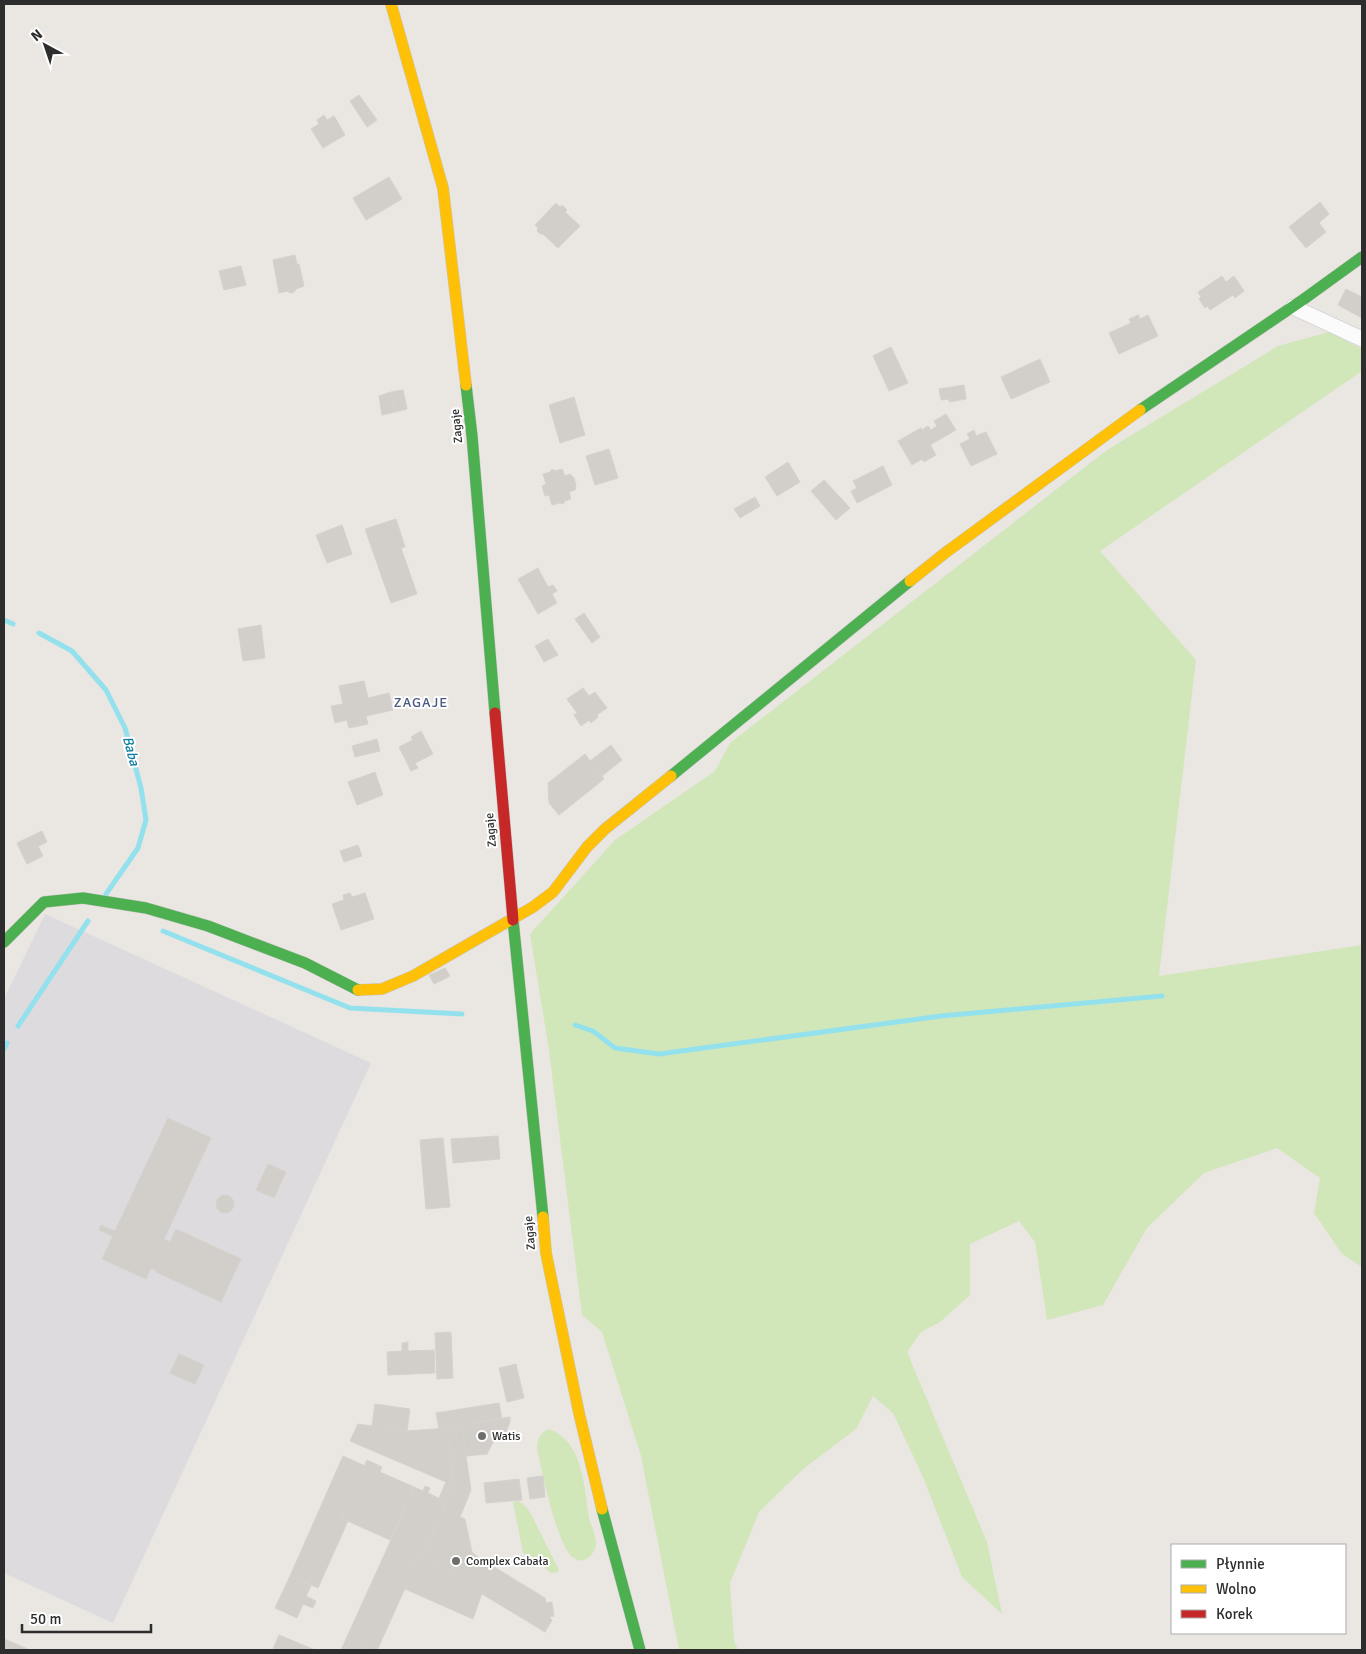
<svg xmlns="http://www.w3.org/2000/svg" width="1366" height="1654" font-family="Signika,sans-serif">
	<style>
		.industrial { fill: #dddbde }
		.green { fill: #d1e7ba }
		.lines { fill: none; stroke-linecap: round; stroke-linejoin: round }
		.stream { stroke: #94e1ee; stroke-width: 5 }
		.building { fill: #d2cfcb; stroke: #d5d2ce }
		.street-casing { stroke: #c6c5c5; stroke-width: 16 }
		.fast-casing { stroke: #c6c5c5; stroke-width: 12 }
		.slow-casing { stroke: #c6c5c5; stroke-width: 12 }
		.jam-casing { stroke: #c6c5c5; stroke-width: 12 }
		.street { stroke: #fcfbfb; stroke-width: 15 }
		.fast { stroke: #4caf50; stroke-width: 11 }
		.slow { stroke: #ffc107; stroke-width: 11 }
		.jam { stroke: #c62828; stroke-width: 11 }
		.poi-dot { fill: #6f6e6c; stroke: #fff; stroke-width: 2 }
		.labels { text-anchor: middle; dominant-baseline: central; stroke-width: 4; stroke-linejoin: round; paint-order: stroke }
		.street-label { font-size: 12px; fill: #2d2d2d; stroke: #fff }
		.poi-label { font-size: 12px; fill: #2d2d2d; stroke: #fff; text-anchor: start }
		.neighbourhood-label { font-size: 14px; letter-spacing: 1px; fill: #4a5a80; stroke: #fff }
		.water-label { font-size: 14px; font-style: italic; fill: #087b9e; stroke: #fff }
	</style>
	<rect width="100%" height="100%" fill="#eae6e2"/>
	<path class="industrial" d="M 45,914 L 371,1063 L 113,1623 L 4,1573 L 4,999 Z"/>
	<g class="green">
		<path d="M 1329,332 L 1362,349 L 1362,371 L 1100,551 L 1196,660 L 1159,976 L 1362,945 L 1362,1267 L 1342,1254 L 1314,1213 L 1320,1178 L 1277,1148 L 1204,1173 L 1147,1228 L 1103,1305 L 1047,1320 L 1035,1242 L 1019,1221 L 970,1244 L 970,1295 L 940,1322 L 921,1332 L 907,1352 L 987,1542 L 1002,1614 L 962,1577 L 923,1477 L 893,1413 L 873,1396 L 856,1429 L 802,1470 L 759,1512 L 730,1583 L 734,1640 L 738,1650 L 679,1650 L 641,1456 L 602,1332 L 582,1315 L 549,1050 L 530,934 L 615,840 L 715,771 L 730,743 L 1107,450 L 1278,346 Z"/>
		<path d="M 549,1429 C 584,1442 584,1487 589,1518 C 591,1526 596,1535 596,1544 C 596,1548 593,1554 589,1557 C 586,1560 580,1562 575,1559 C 557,1550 542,1469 537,1449 C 537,1439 540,1433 549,1429 Z"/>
		<path d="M 518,1501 L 524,1505 L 530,1512 L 559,1570 L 558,1572 L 551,1573 L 531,1556 L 523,1553 L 513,1502 Z"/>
	</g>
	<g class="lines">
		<g class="stream">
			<path d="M 4,620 L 13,624"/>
			<path d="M 39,633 L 72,651 L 106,690 L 125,728 L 141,788 L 146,820 L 138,848 L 106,894"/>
			<path d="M 163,931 L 350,1008 L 462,1014"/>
			<path d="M 575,1025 L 593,1031 L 615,1048 L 659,1054 L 941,1016 L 1162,996"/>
			<path d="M 18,1026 L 88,921"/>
			<path d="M 4,1049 L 7,1043"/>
		</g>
	</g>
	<g class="building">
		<path d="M 359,95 L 377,120 L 367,127 L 350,101 Z"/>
		<path d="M 324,115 L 327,120 L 334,116 L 345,135 L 323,148 L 311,129 L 319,124 L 317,120 Z"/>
		<path d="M 389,177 L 402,199 L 366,220 L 353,198 Z"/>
		<path d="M 1320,202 L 1329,214 L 1319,223 L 1326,232 L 1306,248 L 1289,227 Z"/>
		<path d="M 556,203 L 560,207 L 562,205 L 567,210 L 565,212 L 580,226 L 558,248 L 543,234 L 540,234 L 537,231 L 538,228 L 535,225 Z"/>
		<path d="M 295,255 L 297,264 L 299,264 L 304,286 L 296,289 L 294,292 L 290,293 L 287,291 L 279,293 L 273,260 Z"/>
		<path d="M 241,266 L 246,285 L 224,290 L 219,271 Z"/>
		<path d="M 1222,276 L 1226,282 L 1234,276 L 1244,291 L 1235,298 L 1233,295 L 1210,310 L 1207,306 L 1205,308 L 1199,299 L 1201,297 L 1198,292 Z"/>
		<path d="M 1346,289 L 1362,297 L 1362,318 L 1338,305 Z"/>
		<path d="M 1138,315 L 1140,319 L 1148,315 L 1158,336 L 1119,354 L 1109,333 L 1131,323 L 1129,319 Z"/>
		<path d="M 891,347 L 908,383 L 889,391 L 873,356 Z"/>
		<path d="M 1040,359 L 1050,382 L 1011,399 L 1001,377 Z"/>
		<path d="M 964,385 L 966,399 L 949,402 L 949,399 L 941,400 L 939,389 Z"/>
		<path d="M 403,390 L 407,409 L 395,412 L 391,392 Z"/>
		<path d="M 391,392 L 395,412 L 382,415 L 379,396 Z"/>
		<path d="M 574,397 L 585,435 L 560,443 L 549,405 Z"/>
		<path d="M 946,414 L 956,430 L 930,445 L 922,430 L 928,426 L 931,430 L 937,426 L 934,421 Z"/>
		<path d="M 921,428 L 936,455 L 924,462 L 922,459 L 912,465 L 898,441 Z"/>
		<path d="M 974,430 L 976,436 L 986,432 L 997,454 L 971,466 L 960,444 L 970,439 L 967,434 Z"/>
		<path d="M 609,449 L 618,478 L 595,485 L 586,456 Z"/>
		<path d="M 788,462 L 800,482 L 777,496 L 765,477 Z"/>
		<path d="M 883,466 L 892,485 L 857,503 L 851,491 L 857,488 L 853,481 Z"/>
		<path d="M 552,469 L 555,471 L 562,469 L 565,476 L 570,474 L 574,478 L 576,485 L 575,490 L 569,492 L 571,499 L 565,501 L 563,504 L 559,503 L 552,505 L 549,495 L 545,496 L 542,486 L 546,484 L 543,474 L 550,472 Z"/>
		<path d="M 824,480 L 850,508 L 836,520 L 811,491 Z"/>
		<path d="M 755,497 L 760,506 L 740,518 L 734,509 Z"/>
		<path d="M 396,519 L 405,547 L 401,548 L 417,594 L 391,603 L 365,529 Z"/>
		<path d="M 342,525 L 352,554 L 327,563 L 316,535 Z"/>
		<path d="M 538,568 L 548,587 L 553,585 L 557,591 L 552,594 L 557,603 L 538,614 L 518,579 Z"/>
		<path d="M 584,613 L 600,637 L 592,643 L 575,619 Z"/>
		<path d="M 261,625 L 265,658 L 243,661 L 238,629 Z"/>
		<path d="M 548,639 L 558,655 L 544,662 L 535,646 Z"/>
		<path d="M 364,681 L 368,698 L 389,693 L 393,710 L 366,716 L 368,724 L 349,728 L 347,720 L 335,723 L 331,706 L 343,704 L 339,686 Z"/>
		<path d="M 583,688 L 589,696 L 595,692 L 607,708 L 597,715 L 598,717 L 591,723 L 589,720 L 581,726 L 574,715 L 577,713 L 567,699 Z"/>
		<path d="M 421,731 L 433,754 L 415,763 L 418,768 L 411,771 L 399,747 L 413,740 L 411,737 Z"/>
		<path d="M 377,739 L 380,751 L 355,757 L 352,746 Z"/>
		<path d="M 611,745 L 622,760 L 602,776 L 590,761 Z"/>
		<path d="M 585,754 L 604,779 L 559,815 L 549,803 L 548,783 Z"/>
		<path d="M 375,772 L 383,795 L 357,805 L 348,782 Z"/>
		<path d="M 42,831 L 47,842 L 22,854 L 17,843 Z"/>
		<path d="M 358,845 L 362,856 L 353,859 L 349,848 Z"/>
		<path d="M 38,846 L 43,856 L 27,864 L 22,854 Z"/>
		<path d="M 349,848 L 353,859 L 344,862 L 340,851 Z"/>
		<path d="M 350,893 L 352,897 L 365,893 L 374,919 L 341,930 L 332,904 L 344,900 L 343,895 Z"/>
		<path d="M 445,968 L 450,976 L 434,984 L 429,975 Z"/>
		<path d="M 168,1118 L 211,1138 L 164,1239 L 170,1242 L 176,1229 L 241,1259 L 221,1302 L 156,1272 L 157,1271 L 151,1268 L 146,1279 L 102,1259 L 113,1236 L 99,1230 L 101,1225 L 115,1231 Z"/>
		<path d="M 498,1136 L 500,1159 L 453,1163 L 451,1139 Z"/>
		<path d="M 443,1138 L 450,1207 L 426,1209 L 420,1140 Z"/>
		<path d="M 268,1164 L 286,1172 L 274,1198 L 256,1190 Z"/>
		<circle cx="225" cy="1204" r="9"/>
		<path d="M 451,1332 L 453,1378 L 437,1379 L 435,1333 Z"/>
		<path d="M 408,1342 L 408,1351 L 434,1350 L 435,1373 L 388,1375 L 387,1352 L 402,1351 L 402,1343 Z"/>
		<path d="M 179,1354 L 204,1365 L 195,1384 L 170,1373 Z"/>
		<path d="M 516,1364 L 524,1398 L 507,1402 L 499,1368 Z"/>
		<path d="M 499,1403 L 502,1419 L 439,1429 L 436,1413 Z"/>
		<path d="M 375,1404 L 410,1409 L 407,1431 L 372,1426 Z"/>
		<path d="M 510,1417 L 510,1422 L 504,1437 L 501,1435 L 492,1444 L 487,1454 L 466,1456 L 462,1425 Z"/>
		<path d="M 358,1424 L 407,1431 L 447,1428 L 454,1485 L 447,1502 L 439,1498 L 446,1482 L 350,1441 Z"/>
		<path d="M 462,1425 L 466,1456 L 471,1490 L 454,1484 L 447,1428 Z"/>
		<path d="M 343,1456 L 365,1466 L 341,1518 L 348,1521 L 318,1588 L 290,1576 Z"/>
		<path d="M 367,1460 L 382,1467 L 380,1472 L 414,1487 L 390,1540 L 341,1518 Z"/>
		<path d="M 543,1476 L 545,1497 L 530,1499 L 527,1478 Z"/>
		<path d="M 519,1479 L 522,1500 L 486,1503 L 484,1483 Z"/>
		<path d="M 454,1484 L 471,1490 L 460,1517 L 465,1519 L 472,1552 L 488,1566 L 491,1565 L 545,1598 L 546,1603 L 552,1602 L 554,1616 L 549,1617 L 552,1620 L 545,1632 L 482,1594 L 477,1590 L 481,1583 L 422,1557 Z"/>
		<path d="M 425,1486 L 430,1488 L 428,1493 L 447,1502 L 422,1557 L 415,1554 L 411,1562 L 386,1551 L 414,1487 L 423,1491 Z"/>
		<path d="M 386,1551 L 416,1564 L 379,1646 L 364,1640 L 360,1650 L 341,1650 Z"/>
		<path d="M 415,1554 L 481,1583 L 477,1590 L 482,1593 L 473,1619 L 405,1589 L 416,1564 L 411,1562 Z"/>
		<path d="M 290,1576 L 311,1586 L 306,1596 L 316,1601 L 313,1608 L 303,1604 L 297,1618 L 275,1608 Z"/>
		<path d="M 279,1635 L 315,1650 L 273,1649 Z"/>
		<path d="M 4,1639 L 30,1650 L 4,1650 Z"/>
		<path d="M 364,1640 L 379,1646 L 377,1650 L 360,1650 Z"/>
	</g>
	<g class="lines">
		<g class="street-casing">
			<path id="street" d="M 1293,307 L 1362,339"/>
		</g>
		<g class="fast-casing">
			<g id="fast">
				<path d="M 466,385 L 472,436 L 495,713"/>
				<path d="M 1140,410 L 1304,299 L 1362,257"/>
				<path d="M 671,776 L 910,581"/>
				<path d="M 513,920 L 543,1217"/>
				<path d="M 4,942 L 44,902 L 83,898 L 146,908 L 208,926 L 305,963 L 358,990"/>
				<path d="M 602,1509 L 640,1650"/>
			</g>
		</g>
		<g class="slow-casing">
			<g id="slow">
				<path d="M 391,4 L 443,188 L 466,385"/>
				<path d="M 910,581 L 945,553 L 1140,410"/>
				<path d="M 358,990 L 382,989 L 413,976 L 533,907 L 553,892 L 587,847 L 605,829 L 671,776"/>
				<path d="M 543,1217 L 546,1253 L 579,1413 L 602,1509"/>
			</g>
		</g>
		<g class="jam-casing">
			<path id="jam" d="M 495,713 L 513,920"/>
		</g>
		<use href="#street" class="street"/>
		<use href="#fast" class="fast"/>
		<use href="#slow" class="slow"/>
		<use href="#jam" class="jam"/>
	</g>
	<g class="poi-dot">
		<circle cx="482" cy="1436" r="5"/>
		<circle cx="456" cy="1561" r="5"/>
	</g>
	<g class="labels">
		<g class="street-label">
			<text transform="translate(457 426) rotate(-96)">Zagaje</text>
			<text transform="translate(491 830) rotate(-95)">Zagaje</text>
			<text transform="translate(530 1233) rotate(-95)">Zagaje</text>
		</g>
		<g class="poi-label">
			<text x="492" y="1436">Watis</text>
			<text x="466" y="1561">Complex Cabała</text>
		</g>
		<g class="neighbourhood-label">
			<text x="421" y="702">ZAGAJE</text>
		</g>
		<g class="water-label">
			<text transform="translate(131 751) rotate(75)">Baba</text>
		</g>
	</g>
	<rect width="1366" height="1654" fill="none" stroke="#2d2d2d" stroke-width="10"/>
	<rect x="1171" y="1544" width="175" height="90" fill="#ffffff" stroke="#ababab"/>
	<rect x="1181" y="1560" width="25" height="8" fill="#4caf50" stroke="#ababab"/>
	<text x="1216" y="1569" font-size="15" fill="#2d2d2d">Płynnie</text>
	<rect x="1181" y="1585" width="25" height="8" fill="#ffc107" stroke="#ababab"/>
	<text x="1216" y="1594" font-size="15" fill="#2d2d2d">Wolno</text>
	<rect x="1181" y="1610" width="25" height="8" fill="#c62828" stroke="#ababab"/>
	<text x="1216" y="1619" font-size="15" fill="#2d2d2d">Korek</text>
	<g transform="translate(45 45) rotate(320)" stroke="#ffffff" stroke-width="4" paint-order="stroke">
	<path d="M0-4L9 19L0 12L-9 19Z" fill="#2d2d2d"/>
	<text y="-8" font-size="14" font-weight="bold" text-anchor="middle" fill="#2d2d2d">N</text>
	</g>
	<path d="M22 1624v8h129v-8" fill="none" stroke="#2d2d2d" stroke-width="2.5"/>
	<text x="30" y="1624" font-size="15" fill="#2d2d2d" stroke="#ffffff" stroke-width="4" paint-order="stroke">50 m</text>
</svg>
